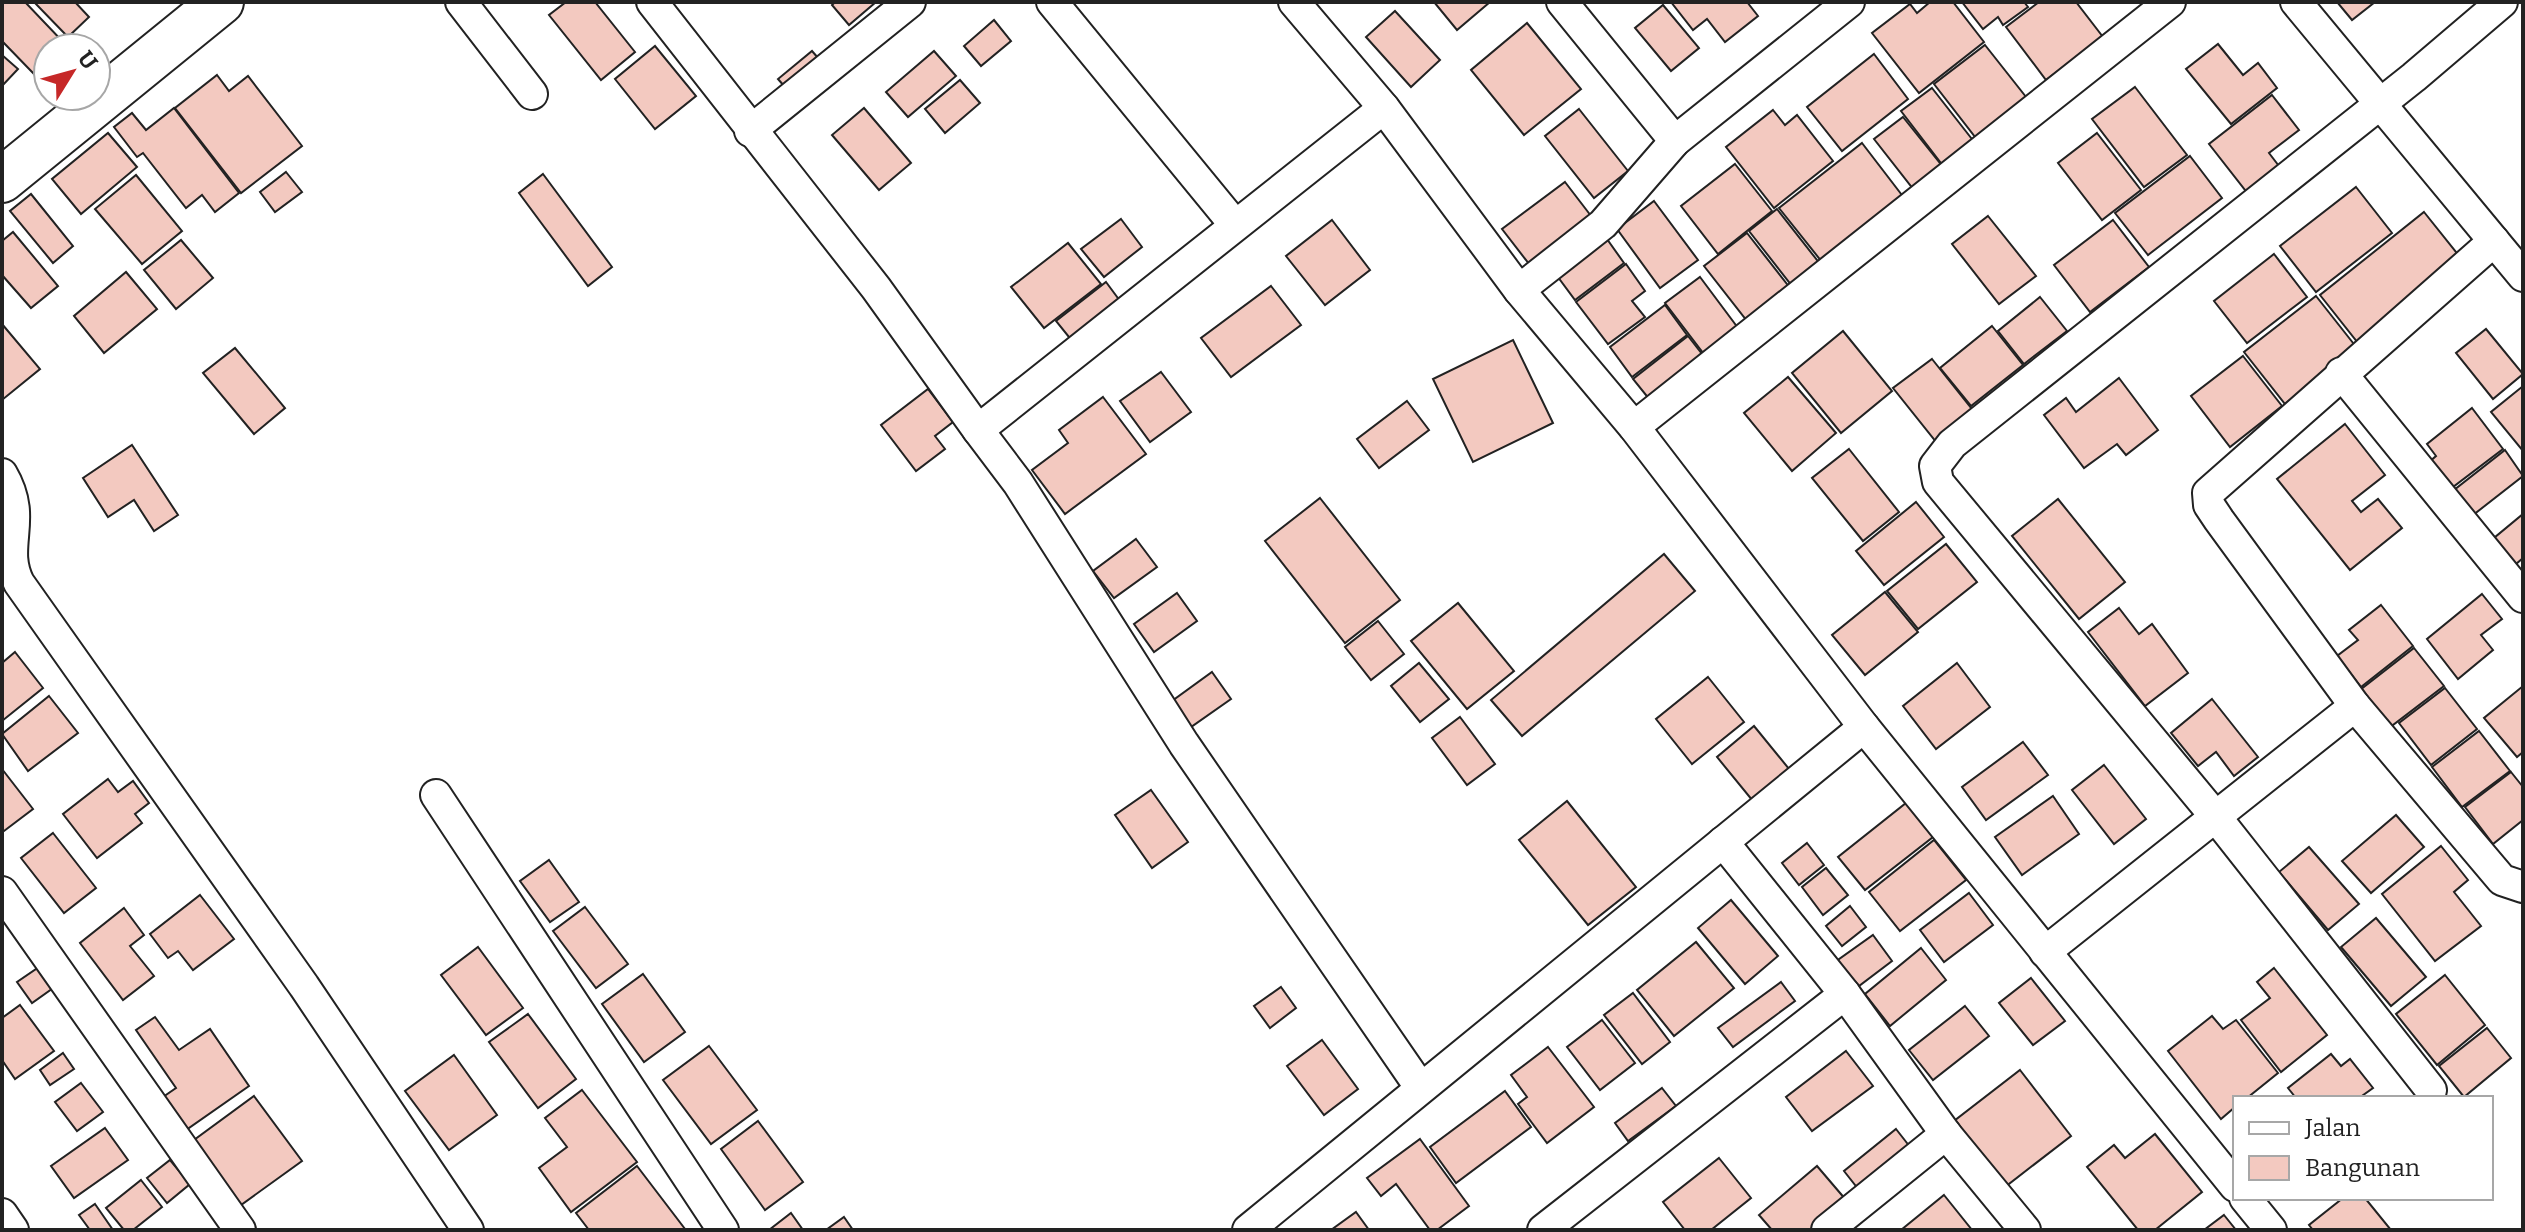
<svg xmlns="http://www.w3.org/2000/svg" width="2525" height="1232" font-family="Bitter,serif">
  <rect width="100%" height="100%" fill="#fff"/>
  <g fill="#f3c9c0" stroke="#222" stroke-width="2">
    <path d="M2,2H25L65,44L61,48H48V60L34,74L2,41Z"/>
    <path d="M34,2H75L89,17L68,37Z"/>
    <path d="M566,2H595L635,52L601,80L549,15Z"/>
    <path d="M835,2H876L849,25L832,5Z"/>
    <path d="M1434,2H1490L1457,30Z"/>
    <path d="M1671,2H1747L1758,16L1725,42L1707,19L1693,30Z"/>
    <path d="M1930,2H1953L1984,42L1919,93L1872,33L1910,4L1917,13Z"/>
    <path d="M1962,2H2024L2028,7L2003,25L1998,17L1983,29Z"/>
    <path d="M2039,2H2076L2103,37L2046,80L2006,27Z"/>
    <path d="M2337,2H2375L2352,20Z"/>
    <path d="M1663,5L1699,48L1671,71L1635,28Z"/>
    <path d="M1395,11L1440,60L1411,87L1366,37Z"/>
    <path d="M994,20L1011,41L981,66L964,46Z"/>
    <path d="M1527,23L1581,89L1524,135L1471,70Z"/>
    <path d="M2218,44L2243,75L2258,63L2277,88L2231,124L2186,69Z"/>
    <path d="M1985,45L2030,102L1979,142L1934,84Z"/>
    <path d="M655,46L696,96L655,129L615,79Z"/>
    <path d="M812,51L825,66L791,94L778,79Z"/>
    <path d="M934,51L956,76L908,117L886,92Z"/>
    <path d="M1874,54L1908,99L1842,151L1807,107Z"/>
    <path d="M2,55L18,69L2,86Z"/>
    <path d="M217,75L229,91L248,76L302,146L241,193L175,108Z"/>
    <path d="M960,80L980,103L945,133L925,109Z"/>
    <path d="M2135,87L2187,155L2144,187L2092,119Z"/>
    <path d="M1932,88L1975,143L1944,167L1901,111Z"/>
    <path d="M2272,95L2299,130L2269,153L2282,170L2249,195L2209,144Z"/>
    <path d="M174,108L239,193L215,212L202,195L186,208L143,153L137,157L114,127L132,113L146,130Z"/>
    <path d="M864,108L911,163L879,190L832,135Z"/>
    <path d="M1579,109L1628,171L1594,198L1545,136Z"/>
    <path d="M1773,110L1785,125L1797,115L1833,161L1774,208L1726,147Z"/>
    <path d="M1903,117L1943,167L1914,190L1874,139Z"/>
    <path d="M108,133L137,167L81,214L52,179Z"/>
    <path d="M2097,133L2141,190L2102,220L2058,163Z"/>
    <path d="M1862,143L1908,203L1826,267L1779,208Z"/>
    <path d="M2190,156L2222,198L2148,255L2115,213Z"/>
    <path d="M1735,164L1772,211L1718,254L1681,206Z"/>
    <path d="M286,172L302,192L275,212L260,192Z"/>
    <path d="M543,174L612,267L588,286L519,193Z"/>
    <path d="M136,175L182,231L142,264L95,209Z"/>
    <path d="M1565,182L1598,225L1536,273L1502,229Z"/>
    <path d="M2356,187L2392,233L2316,292L2280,246Z"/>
    <path d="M31,194L73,246L53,263L10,211Z"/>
    <path d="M1654,201L1698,260L1660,288L1617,229Z"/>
    <path d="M1777,209L1824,269L1796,291L1749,231Z"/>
    <path d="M2424,212L2460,257L2362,348L2320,295Z"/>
    <path d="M1988,216L2036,276L1999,304L1952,244Z"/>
    <path d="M1121,219L1142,247L1104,277L1081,249Z"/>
    <path d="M1332,220L1370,270L1325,305L1286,256Z"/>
    <path d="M2113,220L2149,267L2090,312L2054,265Z"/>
    <path d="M13,232L58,286L31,308L2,275V241Z"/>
    <path d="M1602,232L1624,263L1575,300L1552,269Z"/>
    <path d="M1747,233L1794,293L1751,326L1704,266Z"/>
    <path d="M181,240L213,278L176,309L144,270Z"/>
    <path d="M1068,243L1101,284L1044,328L1011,287Z"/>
    <path d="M2274,254L2307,297L2247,343L2214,301Z"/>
    <path d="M1626,264L1645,291L1632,301L1645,317L1608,344L1576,302Z"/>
    <path d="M126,272L157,309L104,353L74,316Z"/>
    <path d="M1700,277L1744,336L1710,362L1665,303Z"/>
    <path d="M1106,282L1126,309L1077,347L1056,321Z"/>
    <path d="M1271,286L1301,325L1231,377L1201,338Z"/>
    <path d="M2316,296L2357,348L2285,404L2244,352Z"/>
    <path d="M2040,297L2067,331L2024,364L1998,331Z"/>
    <path d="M1665,305L1687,335L1632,377L1610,347Z"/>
    <path d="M2,324L40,369L2,400Z"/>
    <path d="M1992,326L2023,365L1971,406L1940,368Z"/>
    <path d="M2486,329L2523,374L2493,399L2456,353Z"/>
    <path d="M1843,331L1892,391L1841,433L1792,373Z"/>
    <path d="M1688,336L1709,363L1654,405L1633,379Z"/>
    <path d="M1513,340L1553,423L1473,462L1433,379Z"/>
    <path d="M235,348L285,408L254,434L203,373Z"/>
    <path d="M2243,356L2282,406L2230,447L2191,396Z"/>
    <path d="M1932,359L1979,418L1941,448L1893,388Z"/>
    <path d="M1161,372L1191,412L1150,442L1120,401Z"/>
    <path d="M1788,377L1836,433L1792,471L1744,413Z"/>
    <path d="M2119,378L2158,430L2126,455L2117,444L2084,468L2044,415L2066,398L2076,412Z"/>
    <path d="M2523,386V451L2491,412Z"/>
    <path d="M928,389L953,422L935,436L945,449L916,471L881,425Z"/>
    <path d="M1103,397L1146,454L1065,514L1032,470L1068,443L1059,430Z"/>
    <path d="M1407,401L1429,430L1379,468L1357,439Z"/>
    <path d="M2472,408L2503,449L2449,490L2428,463L2436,456L2427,444Z"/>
    <path d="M2345,424L2385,475L2352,501L2361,512L2378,499L2402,528L2350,570L2277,479Z"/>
    <path d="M132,445L178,515L154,531L134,500L108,517L83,478Z"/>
    <path d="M1849,449L1899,512L1863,541L1812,478Z"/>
    <path d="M2505,450L2523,476L2468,519L2449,494Z"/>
    <path d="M1320,498L1400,600L1345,643L1265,541Z"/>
    <path d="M2058,499L2125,582L2079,619L2012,536Z"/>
    <path d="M1916,502L1944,537L1884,585L1856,551Z"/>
    <path d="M2523,514V558L2516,564L2494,538Z"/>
    <path d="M1136,539L1157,567L1114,598L1093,571Z"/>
    <path d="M1946,544L1977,582L1918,629L1887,591Z"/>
    <path d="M1664,554L1695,591L1522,736L1491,700Z"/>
    <path d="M1885,592L1918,632L1865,675L1832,635Z"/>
    <path d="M1177,593L1197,621L1154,652L1134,624Z"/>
    <path d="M2482,594L2502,619L2481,635L2493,650L2458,679L2427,639Z"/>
    <path d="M1458,603L1514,671L1467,709L1411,641Z"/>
    <path d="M2381,605L2413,646L2361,687L2337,656L2358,640L2349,630Z"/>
    <path d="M2119,608L2139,634L2152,624L2188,673L2145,706L2088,632Z"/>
    <path d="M1378,621L1404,654L1371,680L1345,647Z"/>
    <path d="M2414,648L2444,686L2389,728L2360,690Z"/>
    <path d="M15,652L43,688L2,721V663Z"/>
    <path d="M1419,663L1449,699L1420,722L1391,686Z"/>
    <path d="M1957,663L1990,707L1936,749L1903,706Z"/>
    <path d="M1212,672L1231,699L1191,727L1172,701Z"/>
    <path d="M1708,677L1744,722L1692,764L1656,719Z"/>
    <path d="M2523,686V752L2517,757L2484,718Z"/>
    <path d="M2445,688L2477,729L2431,765L2399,723Z"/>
    <path d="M49,696L78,733L28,771L2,734Z"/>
    <path d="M2212,699L2258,757L2234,776L2216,752L2198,766L2171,733Z"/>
    <path d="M1460,717L1495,764L1467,785L1432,738Z"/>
    <path d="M1754,726L1794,775L1757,806L1717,757Z"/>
    <path d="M2479,731L2510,771L2462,807L2432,767Z"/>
    <path d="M2023,742L2048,775L1986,820L1962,787Z"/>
    <path d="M2104,765L2146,819L2114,844L2072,790Z"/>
    <path d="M2,769L33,809L4,831L2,829Z"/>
    <path d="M2511,772L2523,787V820L2493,844L2465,807Z"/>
    <path d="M108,779L118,792L133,781L149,803L135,814L142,823L97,858L63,814Z"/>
    <path d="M1151,790L1188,842L1152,868L1115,815Z"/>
    <path d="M2053,796L2079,834L2022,875L1995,837Z"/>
    <path d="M1567,801L1636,887L1588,925L1519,840Z"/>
    <path d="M1906,803L1933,837L1865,890L1838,857Z"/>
    <path d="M2396,815L2424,847L2371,893L2342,861Z"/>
    <path d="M53,833L96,888L64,913L21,858Z"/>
    <path d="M1934,840L1966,880L1900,931L1869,892Z"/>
    <path d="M1807,843L1824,865L1799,885L1782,863Z"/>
    <path d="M2441,846L2468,880L2454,892L2481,926L2435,961L2382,894Z"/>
    <path d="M2309,847L2359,904L2328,930L2279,872Z"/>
    <path d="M549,860L579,902L550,922L520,881Z"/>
    <path d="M1826,868L1848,895L1823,915L1802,887Z"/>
    <path d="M1969,893L1993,925L1944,962L1920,930Z"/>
    <path d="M200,895L234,939L193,970L178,951L168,958L150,934Z"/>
    <path d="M1731,900L1778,956L1745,984L1698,928Z"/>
    <path d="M1850,906L1866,927L1842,946L1826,926Z"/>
    <path d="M585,907L628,964L596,988L553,931Z"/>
    <path d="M124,908L144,935L130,946L154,976L123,1000L80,943Z"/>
    <path d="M2376,918L2426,977L2391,1006L2341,947Z"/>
    <path d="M1873,935L1892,961L1855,989L1835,962Z"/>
    <path d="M1696,942L1734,988L1674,1036L1637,990Z"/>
    <path d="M478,947L523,1008L486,1035L441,975Z"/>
    <path d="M1921,948L1946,980L1890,1026L1865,994Z"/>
    <path d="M42,965L56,986L32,1003L17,982Z"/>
    <path d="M2274,968L2327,1035L2281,1072L2241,1020L2270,998L2257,982Z"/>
    <path d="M643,974L685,1032L644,1062L602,1004Z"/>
    <path d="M2445,975L2485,1025L2437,1065L2396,1014Z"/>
    <path d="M2031,978L2065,1021L2033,1045L1999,1003Z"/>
    <path d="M1781,982L1795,1001L1733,1047L1718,1028Z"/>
    <path d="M1281,987L1296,1008L1270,1028L1254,1006Z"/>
    <path d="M1633,993L1670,1042L1642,1064L1604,1015Z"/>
    <path d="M20,1005L54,1051L15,1079L2,1060V1018Z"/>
    <path d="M1965,1006L1989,1036L1933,1080L1909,1050Z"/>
    <path d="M528,1014L576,1079L538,1108L489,1042Z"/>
    <path d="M2212,1016L2223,1029L2236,1020L2278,1073L2247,1098H2235V1107L2221,1119L2168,1051Z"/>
    <path d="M155,1017L179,1050L210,1029L249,1086L186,1130L163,1097L176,1088L136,1030Z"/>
    <path d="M1602,1020L1635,1063L1600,1090L1567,1047Z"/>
    <path d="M2487,1028L2511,1058L2464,1097L2439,1066Z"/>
    <path d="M1322,1040L1358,1089L1324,1115L1287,1066Z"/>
    <path d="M709,1046L757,1110L711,1144L663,1080Z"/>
    <path d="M1548,1047L1594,1107L1547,1143L1518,1104L1527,1097L1511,1075Z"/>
    <path d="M1846,1051L1873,1086L1812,1131L1786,1097Z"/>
    <path d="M63,1053L74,1069L50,1085L40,1070Z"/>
    <path d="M2331,1054L2341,1066L2350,1059L2373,1088L2359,1098H2296L2288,1088Z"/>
    <path d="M454,1055L497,1115L449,1150L405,1091Z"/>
    <path d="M2020,1070L2071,1136L2005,1187L1954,1121Z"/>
    <path d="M81,1083L103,1112L77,1131L55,1102Z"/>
    <path d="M1662,1088L1676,1106L1628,1141L1615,1123Z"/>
    <path d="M582,1090L637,1162L571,1212L539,1168L567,1147L545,1118Z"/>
    <path d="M1505,1091L1531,1127L1456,1183L1430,1147Z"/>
    <path d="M254,1096L302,1161L241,1205L194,1140Z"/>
    <path d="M758,1121L803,1182L765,1210L721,1149Z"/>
    <path d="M105,1128L128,1160L74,1198L51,1166Z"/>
    <path d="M1896,1129L1914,1152L1863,1195L1844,1171Z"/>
    <path d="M2155,1134L2202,1192L2155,1230H2138L2087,1167L2114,1145L2125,1158Z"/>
    <path d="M1420,1139L1469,1206L1437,1230H1430L1396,1184L1381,1196L1367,1178Z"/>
    <path d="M1719,1158L1751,1198L1711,1230H1685L1663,1202Z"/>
    <path d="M170,1160L190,1184L167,1203L147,1178Z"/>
    <path d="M637,1166L685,1229L589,1230L576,1213Z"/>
    <path d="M1817,1166L1846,1200L1810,1230H1772L1759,1215Z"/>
    <path d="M141,1180L162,1207L133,1230H124L106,1208Z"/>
    <path d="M1944,1195L1972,1230H1901Z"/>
    <path d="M2343,1198H2365L2391,1230H2313L2309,1225Z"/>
    <path d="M95,1204L113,1230H90L79,1215Z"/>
    <path d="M1356,1212L1369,1230H1331Z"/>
    <path d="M791,1213L803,1230H769Z"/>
    <path d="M2224,1215L2236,1230H2204Z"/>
    <path d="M844,1217L853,1230H826Z"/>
  </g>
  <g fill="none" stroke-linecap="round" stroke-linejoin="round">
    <defs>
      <g id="minor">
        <path d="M461,2L532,94"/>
        <path d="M652,2L876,288L978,430"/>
        <path d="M1052,2L1235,225"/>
        <path d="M1294,2L1384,108L1519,290L1634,427L1864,727L2235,1186"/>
        <path d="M1562,2L1675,141"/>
        <path d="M2296,2L2523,276"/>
        <path d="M1384,108L978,430L1018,483L1184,744L1420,1087"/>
        <path d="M750,131L910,2"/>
        <path d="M2494,241L2208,493L2209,505L2219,520L2355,706L2502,880L2523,887"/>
        <path d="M1519,290L1603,224L1675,141L1849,2"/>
        <path d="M2341,373L2523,597"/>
        <path d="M1634,427L2170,2"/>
        <path d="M2,474C29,520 0,545 19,583L304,986L468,1230"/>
        <path d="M436,795L723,1230"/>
        <path d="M1723,842L1845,994L1946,1134L2025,1230"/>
        <path d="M2,892L240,1230"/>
        <path d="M2045,952L2355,706"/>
        <path d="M2431,1090L2215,816L1938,482L1935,466L1952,444L2414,77L2502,2"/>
        <path d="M2245,1198L2271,1230"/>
        <path d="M2,1214L13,1230"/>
        <path d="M1248,1230L1864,727"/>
        <path d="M1543,1230L1845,994"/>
        <path d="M1827,1230L1946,1134"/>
      </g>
      <path id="secondary" d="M2,180L221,2"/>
    </defs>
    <use href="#minor" stroke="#222" stroke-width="34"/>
    <use href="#secondary" stroke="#222" stroke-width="48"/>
    <use href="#minor" stroke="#fff" stroke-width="30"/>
    <use href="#secondary" stroke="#fff" stroke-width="44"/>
  </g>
  <rect width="2525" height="1232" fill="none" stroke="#222222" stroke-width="8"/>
  <rect x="2233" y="1096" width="260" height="104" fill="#ffffff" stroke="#a7a7a7" stroke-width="2"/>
  <rect x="2249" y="1122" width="40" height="12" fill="#ffffff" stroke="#a7a7a7" stroke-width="2"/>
  <text x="2305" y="1136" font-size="24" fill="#222222">Jalan</text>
  <rect x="2249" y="1156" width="40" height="24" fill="#f3c9c0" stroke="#a7a7a7" stroke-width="2"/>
  <text x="2305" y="1176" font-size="24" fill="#222222">Bangunan</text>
  <g transform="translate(72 72) rotate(53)"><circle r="38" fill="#ffffff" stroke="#a7a7a7" stroke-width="2"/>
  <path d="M0-6L14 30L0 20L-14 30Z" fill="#c62828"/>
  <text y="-12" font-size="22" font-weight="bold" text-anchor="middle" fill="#222222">U</text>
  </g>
</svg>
